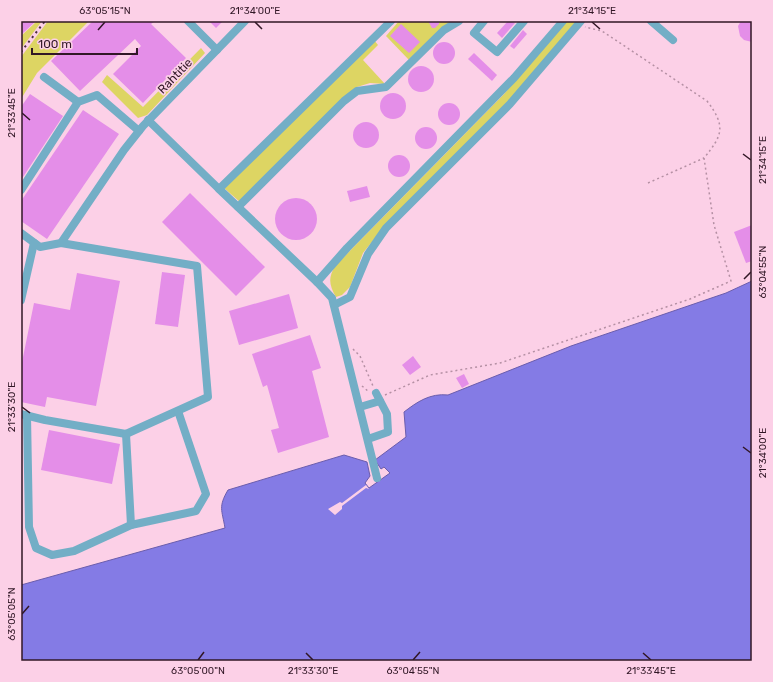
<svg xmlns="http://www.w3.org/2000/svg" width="773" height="682" font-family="Rubik,sans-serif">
  <rect width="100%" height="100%" fill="#fcd0e7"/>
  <g fill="#ddd563">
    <path d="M37,21H42L21,49V36Z"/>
    <path d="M48,21H89L37,73L21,99V57Z"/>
    <path d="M399,21H451L409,60L386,36Z"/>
    <path d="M567,21H578L509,102L383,228L363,253L350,287L342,295L336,297C329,285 328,278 335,266L504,94Z"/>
    <path d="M374,40L378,45L363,60L385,84L370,83L357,87L240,202L224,188Z"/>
    <path d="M201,48L205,53L147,115L138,118L102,82L107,75L143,107Z"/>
  </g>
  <path fill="#847be5" stroke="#6b5dac" d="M752,281V661H21V585L225,528C222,510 218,507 228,490L344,455L367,462L370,476L365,483L369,488L390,473L384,467L381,469L375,460L406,437L404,412C417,402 430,393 448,395L571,346L726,293Z"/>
  <path fill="#fcd0e7" d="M366,485L369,489L366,488L342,506V509L335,515L328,509L340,502L342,503Z"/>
  <g fill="#e48ee8">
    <path d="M21,21H36L21,35Z"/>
    <path d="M93,21H155L151,24L186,58L143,103L113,74L141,46L135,39L80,91L51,61Z"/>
    <path d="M209,21H223L216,28Z"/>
    <path d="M428,21H439V24L435,28H432Z"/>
    <path d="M508,21L515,23L502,38L497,33Z"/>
    <path d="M741,21H752V42L744,40L740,36L738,26Z"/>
    <path d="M401,24L420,42L409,53L390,36Z"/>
    <path d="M523,30L527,34L514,49L510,46Z"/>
    <circle cx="444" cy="53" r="11"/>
    <path d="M474,53L497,75L492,81L468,59Z"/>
    <circle cx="421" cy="79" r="13"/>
    <circle cx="393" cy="106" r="13"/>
    <path d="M30,94L63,116L21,180V107Z"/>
    <circle cx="449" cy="114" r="11"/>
    <path d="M83,110L119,134L47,239L21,221V201Z"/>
    <circle cx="366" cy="135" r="13"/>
    <circle cx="426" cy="138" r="11"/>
    <circle cx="399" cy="166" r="11"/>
    <path d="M367,186L370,197L350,202L347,191Z"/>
    <path d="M190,193L265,267L236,296L162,222Z"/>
    <circle cx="296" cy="219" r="21"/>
    <path d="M752,225V261L746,263L734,232Z"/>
    <path d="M162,272L185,275L178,327L155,324Z"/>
    <path d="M77,273L120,281L96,406L47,397L45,407L21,402V367L34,303L70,310Z"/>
    <path d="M289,294L298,328L239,345L229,311Z"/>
    <path d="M310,335L321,368L312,371L329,437L278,453L271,430L279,428L267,385L263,387L252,354Z"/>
    <path d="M413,356L421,367L410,375L402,365Z"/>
    <path d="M464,374L469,384L462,388L456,378Z"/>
    <path d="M49,430L120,444L112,484L41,470Z"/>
  </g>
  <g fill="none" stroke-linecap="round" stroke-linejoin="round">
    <g stroke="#b590a4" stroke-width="1.5" stroke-dasharray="2 3" stroke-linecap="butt">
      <path d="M648,183L704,158"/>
      <path d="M353,349L360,356L373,386"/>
      <path d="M362,386L369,392"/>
      <path d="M385,395L430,375L500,363L690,299L731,281L714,225L704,158C723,135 726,126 707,101L602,31L585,27"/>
    </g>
    <g stroke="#73aec6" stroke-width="8">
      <path d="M188,21L217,50"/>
      <path d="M484,21L474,33L497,52L524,21"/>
      <path d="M651,21L673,40"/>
      <path d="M44,77L78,102"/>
      <path d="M148,120L219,189"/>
      <path d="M21,190L78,102L97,95L139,131"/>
      <path d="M238,207L344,101L357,91L386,87L444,30L459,21"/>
      <path d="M21,233L40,247L61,243L124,150L143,126L245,21"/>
      <path d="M317,282L219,189L391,21"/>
      <path d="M21,300L34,243"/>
      <path d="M334,305L350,297L368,254L386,228L510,104L581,21"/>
      <path d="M360,407L380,401"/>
      <path d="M21,414L45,420L126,434L208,397L197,266L61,243"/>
      <path d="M27,415L29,527L36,548L52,555L74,551L131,525L196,511L206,494L178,411"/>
      <path d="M126,434L131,525"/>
      <path d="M368,439L388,432L387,414L376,393"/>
      <path d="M377,478L332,298L317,282L347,248L514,78L563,21"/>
    </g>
    <path stroke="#4a2e3e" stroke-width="2" stroke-dasharray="2 4" stroke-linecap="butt" d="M21,52L45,21"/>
  </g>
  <path fill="none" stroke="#311726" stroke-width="1.5" d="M255,22L262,29M592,22L600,29M98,30L105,22M22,113L30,120M743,154L751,160M744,279L751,272M22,407L30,413M743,447L751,453M22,614L29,606M306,653L313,660M643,653L651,660M198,660L204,652M413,660L420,652"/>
  <g text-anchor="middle" stroke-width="3.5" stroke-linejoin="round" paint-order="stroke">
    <g font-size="12" fill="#311726" stroke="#fcd0e7">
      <text transform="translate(175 76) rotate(-46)" y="4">Rahtitie</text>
    </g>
  </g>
  <rect width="773" height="682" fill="none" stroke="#fcd0e7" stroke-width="44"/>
  <path d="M32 48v6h105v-6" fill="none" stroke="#311726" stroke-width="2"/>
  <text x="38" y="48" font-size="12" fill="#311726" stroke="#fcd0e7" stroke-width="3" paint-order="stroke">100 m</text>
  <rect x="22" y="22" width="729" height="638" fill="none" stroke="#311726" stroke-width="1.5"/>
  <g font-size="10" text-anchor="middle" fill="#311726">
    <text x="105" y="14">63°05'15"N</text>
    <text x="255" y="14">21°34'00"E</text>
    <text x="592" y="14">21°34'15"E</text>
    <text transform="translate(11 113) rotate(-90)" y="4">21°33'45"E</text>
    <text transform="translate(762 160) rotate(-90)" y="4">21°34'15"E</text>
    <text transform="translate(762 272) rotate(-90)" y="4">63°04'55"N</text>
    <text transform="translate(11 407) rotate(-90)" y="4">21°33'30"E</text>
    <text transform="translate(762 453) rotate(-90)" y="4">21°34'00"E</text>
    <text transform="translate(11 614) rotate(-90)" y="4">63°05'05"N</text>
    <text x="198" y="674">63°05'00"N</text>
    <text x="313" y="674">21°33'30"E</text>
    <text x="413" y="674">63°04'55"N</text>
    <text x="651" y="674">21°33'45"E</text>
  </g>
</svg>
